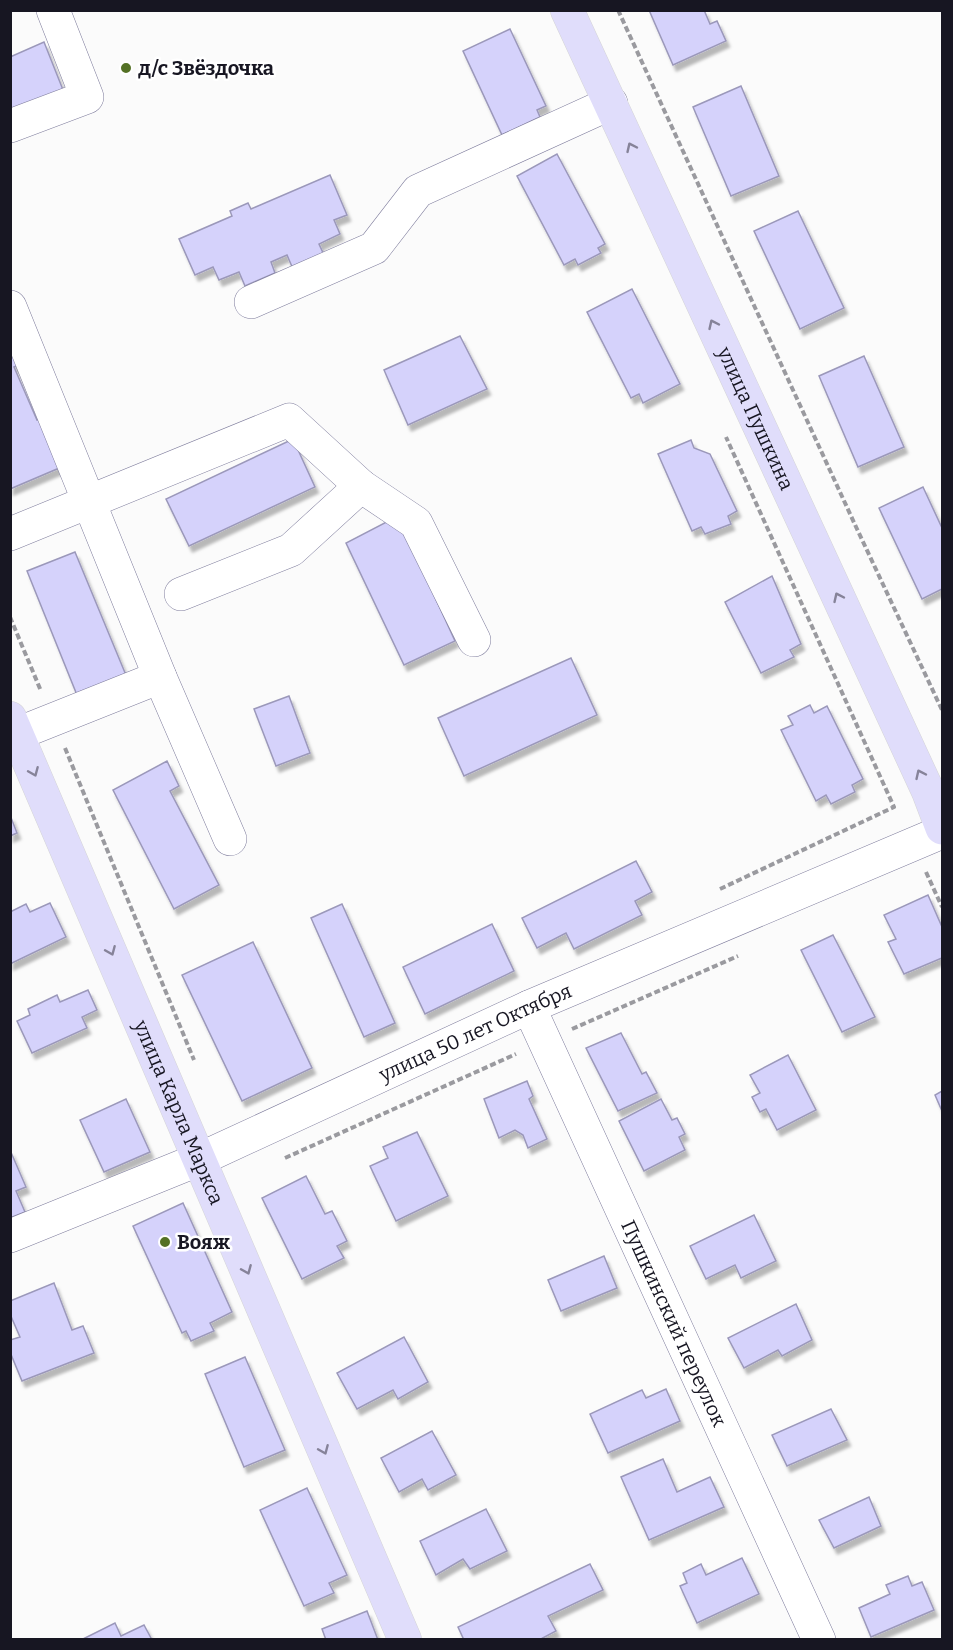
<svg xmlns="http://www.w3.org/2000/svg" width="953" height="1650" font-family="Bitter,serif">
  <defs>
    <filter id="shadow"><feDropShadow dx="3.5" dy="6" stdDeviation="1.5" flood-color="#0004"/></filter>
  </defs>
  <rect width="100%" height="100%" fill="#fbfbfb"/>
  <g fill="#d5d2fb" stroke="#9b98ba" stroke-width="1.5" filter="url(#shadow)">
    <path d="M649,10H704L710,24L717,21L726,41L673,65Z"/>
    <path d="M510,29L546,106L537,110L540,117L502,135L463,51Z"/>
    <path d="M44,42L69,105L10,128V57Z"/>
    <path d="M741,86L779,176L731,196L693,107Z"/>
    <path d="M557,154L605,244L598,248L601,253L578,265L575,259L564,265L517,176Z"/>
    <path d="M330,175L347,215L334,220L340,234L319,244L324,255L293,269L287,255L271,262L275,273L245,286L239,272L219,280L213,267L195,275L179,239L232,216L230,211L248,203L251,209Z"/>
    <path d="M798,211L844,308L800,329L754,231Z"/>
    <path d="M632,289L680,384L643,403L639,394L631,398L587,312Z"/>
    <path d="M10,332L24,363L14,367L37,420L43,418L64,466L10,489Z"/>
    <path d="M460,336L487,389L408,425L384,370Z"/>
    <path d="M864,356L904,447L858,467L819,376Z"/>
    <path d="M293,439L315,487L189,546L166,499Z"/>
    <path d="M691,440L694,448L710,454L737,511L728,516L731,524L705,534L701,527L692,531L658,454Z"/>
    <path d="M923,487L942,528V589L922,599L879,508Z"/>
    <path d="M398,516L455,641L404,665L346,543Z"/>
    <path d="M75,552L128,680L79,700L27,571Z"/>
    <path d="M772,576L801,644L790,650L794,657L761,673L725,602Z"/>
    <path d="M571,658L597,715L464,776L438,718Z"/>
    <path d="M289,696L310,753L276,766L254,709Z"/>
    <path d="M810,705L814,713L827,706L863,779L852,785L855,792L831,804L826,795L816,801L781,730L793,725L788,716Z"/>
    <path d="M167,761L179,786L170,791L219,885L174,909L113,790Z"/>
    <path d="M10,815L17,833L10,836Z"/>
    <path d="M636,861L652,892L635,901L642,915L574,949L566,933L537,948L522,918Z"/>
    <path d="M928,895L942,927V958L904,974L888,942L896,939L884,915Z"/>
    <path d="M50,903L66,937L10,964V912L26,904L30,912Z"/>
    <path d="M342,904L395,1023L364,1037L311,918Z"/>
    <path d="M492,924L514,971L425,1014L403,967Z"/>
    <path d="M833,935L875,1017L842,1032L801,950Z"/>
    <path d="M253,942L312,1068L242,1101L182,975Z"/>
    <path d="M88,990L97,1010L82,1017L87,1028L32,1053L17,1021L30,1015L28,1009L57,995L60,1002Z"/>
    <path d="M621,1033L642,1074L646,1072L657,1093L618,1111L586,1048Z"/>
    <path d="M788,1055L816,1110L777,1130L766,1109L760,1112L752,1097L760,1093L750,1075Z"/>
    <path d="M527,1081L533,1096L529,1099L547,1139L528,1148L523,1135L515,1130L499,1138L484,1099Z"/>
    <path d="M942,1091V1111L935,1095Z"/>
    <path d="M126,1099L150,1152L104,1172L80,1120Z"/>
    <path d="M661,1099L672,1120L677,1118L685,1134L679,1137L685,1150L644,1171L619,1121Z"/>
    <path d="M417,1132L448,1196L396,1221L370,1166L388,1158L383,1147Z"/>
    <path d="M10,1150L26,1187L16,1191L25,1212L10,1218Z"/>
    <path d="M306,1176L325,1214L332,1211L347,1241L337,1246L344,1258L302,1279L262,1198Z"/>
    <path d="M183,1203L232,1312L210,1323L214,1331L191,1341L186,1331L182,1333L133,1226Z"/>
    <path d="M754,1215L776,1261L741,1278L735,1265L706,1279L690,1246Z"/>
    <path d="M604,1256L617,1288L561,1311L548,1280Z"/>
    <path d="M54,1283L72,1330L83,1326L94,1353L22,1381L10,1352V1340L20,1337L10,1314V1301Z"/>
    <path d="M796,1304L812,1340L782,1356L778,1350L744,1368L728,1338Z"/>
    <path d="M404,1337L428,1382L398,1399L393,1390L357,1409L337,1373Z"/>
    <path d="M245,1357L285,1450L244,1467L205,1374Z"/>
    <path d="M666,1389L680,1421L608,1453L590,1414L642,1390L646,1398Z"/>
    <path d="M831,1409L847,1440L787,1466L772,1435Z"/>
    <path d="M432,1431L456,1475L428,1490L422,1479L399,1492L381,1458Z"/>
    <path d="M663,1459L677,1492L710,1477L724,1507L649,1540L621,1477Z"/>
    <path d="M307,1488L347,1575L329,1583L334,1593L304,1606L260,1510Z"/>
    <path d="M869,1497L881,1526L834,1548L819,1520Z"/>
    <path d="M486,1509L507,1551L470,1569L463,1559L436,1575L420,1541Z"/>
    <path d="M742,1558L759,1594L697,1623L680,1586L687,1583L683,1573L701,1564L706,1575Z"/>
    <path d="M590,1564L603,1590L548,1616L556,1631L539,1640H464L458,1627Z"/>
    <path d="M908,1576L912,1586L922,1582L934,1610L871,1637L859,1608L890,1594L886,1585Z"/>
    <path d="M367,1611L378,1640H326L322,1629Z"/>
    <path d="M115,1623L121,1636L144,1625L152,1640H81Z"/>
  </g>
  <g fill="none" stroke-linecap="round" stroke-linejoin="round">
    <defs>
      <g id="minor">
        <path d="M10,126L87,97L53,10"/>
        <path d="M251,302L374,248L418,191L611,103"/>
        <path d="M10,307L160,677L230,839"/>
        <path d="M10,534L289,420L361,486L416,523L474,640"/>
        <path d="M181,594L291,550L361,486"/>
        <path d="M17,734L160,677"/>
        <path id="s1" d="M529,1007L819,1640"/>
        <path id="s2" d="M10,1236L200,1159L529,1007L942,832"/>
      </g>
      <g id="major">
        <path id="s3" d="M567,10L928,791L942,828"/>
        <path id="s4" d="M10,718L405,1640"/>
      </g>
    </defs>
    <use href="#minor" stroke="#7f7d9d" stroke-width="34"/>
    <use href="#major" stroke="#d5d5d7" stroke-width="34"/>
    <g stroke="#9a9a9f" stroke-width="4" stroke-dasharray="6 3" stroke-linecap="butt">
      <path d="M618,10L857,529L942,710"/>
      <path d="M10,617L41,691"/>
      <path d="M65,748L194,1060"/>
      <path d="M926,872L942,907"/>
      <path d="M720,889L894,807L726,437"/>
      <path d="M572,1029L738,956"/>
      <path d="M285,1158L516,1054"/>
    </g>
    <use href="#minor" stroke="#fff" stroke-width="33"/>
    <use href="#major" stroke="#e0ddfb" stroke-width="33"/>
  </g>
  <defs><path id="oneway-chevron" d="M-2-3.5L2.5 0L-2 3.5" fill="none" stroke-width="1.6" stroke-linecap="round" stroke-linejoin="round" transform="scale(1.5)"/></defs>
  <g stroke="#868399">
    <use href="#oneway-chevron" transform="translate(631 147) rotate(-115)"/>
    <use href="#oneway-chevron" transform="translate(713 324) rotate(-115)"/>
    <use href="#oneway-chevron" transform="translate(838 597) rotate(-115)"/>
    <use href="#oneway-chevron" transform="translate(34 772) rotate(67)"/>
    <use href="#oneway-chevron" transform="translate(920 774) rotate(-115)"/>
    <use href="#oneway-chevron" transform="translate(111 951) rotate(67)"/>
    <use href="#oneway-chevron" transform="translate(247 1270) rotate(67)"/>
    <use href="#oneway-chevron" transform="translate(324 1450) rotate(67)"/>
  </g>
  <g fill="#547125" stroke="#fff" stroke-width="2">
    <circle cx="126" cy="68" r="6"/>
    <circle cx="165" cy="1242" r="6"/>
  </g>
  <g text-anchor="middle" stroke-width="5" stroke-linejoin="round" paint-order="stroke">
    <g font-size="20" font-weight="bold" fill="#171622" stroke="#fff" text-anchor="start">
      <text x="138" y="75">д/с Звёздочка</text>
      <text x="177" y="1249">Вояж</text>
    </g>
    <g font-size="20" fill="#171622" stroke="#fff">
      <text dy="7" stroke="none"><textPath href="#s3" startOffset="450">улица Пушкина</textPath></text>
      <text dy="7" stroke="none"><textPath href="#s2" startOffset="508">улица 50 лет Октября</textPath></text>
      <text dy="7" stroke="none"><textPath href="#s4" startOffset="429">улица Карла Маркса</textPath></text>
      <text dy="7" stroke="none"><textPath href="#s1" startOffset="348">Пушкинский переулок</textPath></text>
    </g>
  </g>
  <rect width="953" height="1650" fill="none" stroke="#171622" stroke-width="24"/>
</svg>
